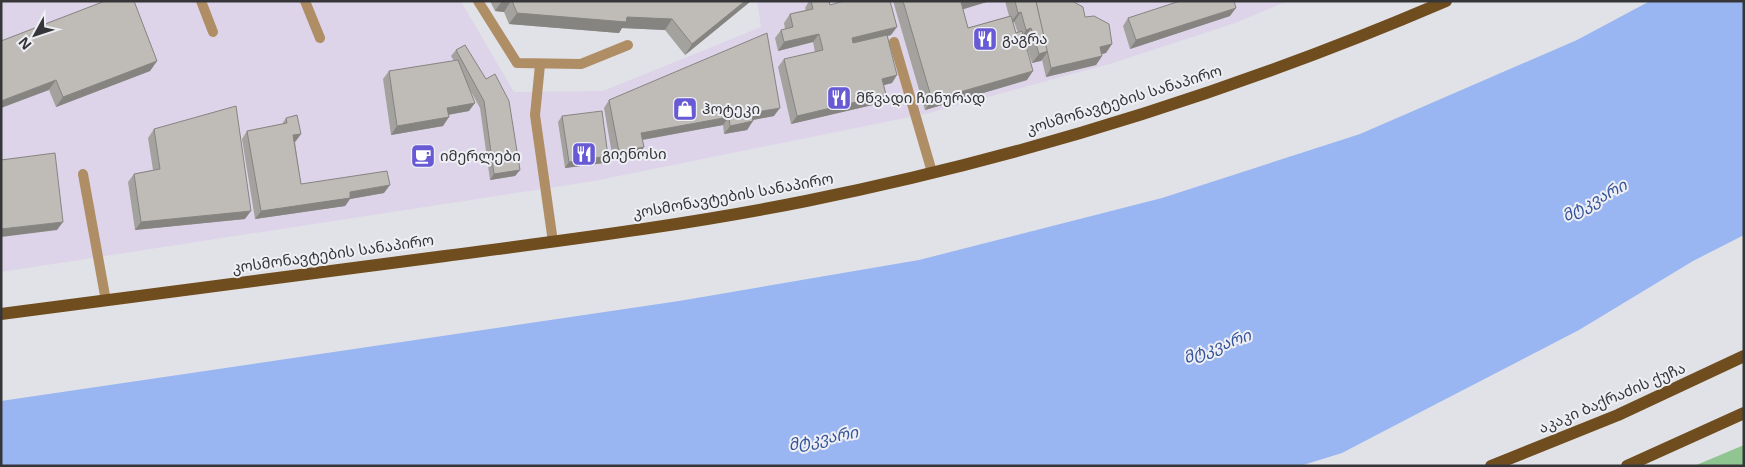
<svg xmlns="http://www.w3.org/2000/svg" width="1745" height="467" font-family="'Noto Sans','Noto Sans Georgian',sans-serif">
  <rect width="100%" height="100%" fill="#e1e2e7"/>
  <path fill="#ddd4e9" d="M1,1H461L514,92L603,91L761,27L757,1H1288L1235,23L1113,63L925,114L594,181L1,272Z"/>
  <path fill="#90c491" d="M1744,445V466H1694Z"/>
  <path fill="#99b6f2" d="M1650,1H1744V235L1693,261L1579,330L1411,417L1342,453L1300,466H1V401L679,301L919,260L1162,198L1360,134L1577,40Z"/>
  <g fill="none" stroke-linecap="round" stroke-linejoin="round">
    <g stroke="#af8e66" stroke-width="10">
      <path d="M201,1L213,32"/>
      <path d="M305,1L320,38"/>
      <path d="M478,1L517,63L581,64L628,45"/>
      <path d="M894,42L932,172"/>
      <path d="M540,65L535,115L553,242"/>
      <path d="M83,174L106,301"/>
    </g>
    <g stroke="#6f4d1e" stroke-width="12">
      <path d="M1,314C149,295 297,276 445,256C566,240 687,225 806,201C1025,157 1241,89 1446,1"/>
      <path d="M1491,466L1618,415L1744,356"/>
      <path d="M1627,466L1744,413"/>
    </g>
  </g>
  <g fill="#a4a29e" fill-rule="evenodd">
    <path d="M105,1L157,61L150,71L56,107L49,90Z"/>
    <path d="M490,1H751L685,55L665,30L622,28L619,33L509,24L504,12L495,11Z"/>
    <path d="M809,1H829L830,5L891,35L888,36L892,83L884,85L886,95L881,103L791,124L778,67L784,59L815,52L813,42L778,51L775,38L781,30L785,29L784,23L790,14L806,10L805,8Z"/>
    <path d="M893,1H990L963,9L968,28L1009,16L1005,1H1074V2L1085,17L1106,53L1101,54L1102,56L1096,65L1046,77L1042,60L1032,63L1024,38L1027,80L925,110ZM1013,22H1014L1018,33H1016Z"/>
    <path d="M1230,16L1130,49L1123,26L1128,18Z"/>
    <path d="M465,45L520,170L515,176L490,180L480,108L469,88V111L448,115L443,126L391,135L383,79L389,71L454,61L451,56L456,50Z"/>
    <path d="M609,100L774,116L753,120L747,130L724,134L723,125L643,140L638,156L613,160L604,108Z"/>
    <path d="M562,116L608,156L604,163L565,168L558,122Z"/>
    <path d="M286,118L301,134L295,142L301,184L384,193L350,199L345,206L255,219L242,139L247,131L282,124Z"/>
    <path d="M154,129L245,219L135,230L128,182L134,174L153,170L148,138Z"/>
  </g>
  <g fill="#868481">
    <path d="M502,1H511L504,12L495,11Z"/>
    <path d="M745,1H751L685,55L692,44Z"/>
    <path d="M964,1H990L954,12L961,2Z"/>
    <path d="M1236,8L1230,16L1130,49L1136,40Z"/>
    <path d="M1021,12L1014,22H1011L1018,13Z"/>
    <path d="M517,13L627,17L672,19L665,30L622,28L619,33L509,24Z"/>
    <path d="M897,27L891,35L846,46L852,38Z"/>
    <path d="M1031,28L1025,38L1020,40L1026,30Z"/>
    <path d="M819,34L813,42L778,51L784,42Z"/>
    <path d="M1112,44L1106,53L1094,56L1100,47Z"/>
    <path d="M1048,51L1041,61L1032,63L1039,54Z"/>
    <path d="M1102,56L1096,65L1046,77L1051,68Z"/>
    <path d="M157,61L150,71L56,107L63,97Z"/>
    <path d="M1033,71L1027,80L925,110L932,100Z"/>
    <path d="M897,75L892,83L877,87L882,79Z"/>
    <path d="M56,80L49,90L1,108V101Z"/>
    <path d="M886,95L881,103L791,124L797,116Z"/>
    <path d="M475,103L469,111L441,116L447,108Z"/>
    <path d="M780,108L774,116L746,121L751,113Z"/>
    <path d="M449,117L443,126L391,135L397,126Z"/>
    <path d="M729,117L723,125L635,141L641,133Z"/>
    <path d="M753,121L747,130L724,134L730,126Z"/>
    <path d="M301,134L295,142L288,144L293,135Z"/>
    <path d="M644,147L638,156L613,160L619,152Z"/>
    <path d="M608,156L604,163L565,168L569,162Z"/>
    <path d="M520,170L515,176L490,180L494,174Z"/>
    <path d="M390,185L384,193L350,199L345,206L255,219L261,211L350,192Z"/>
    <path d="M251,211L245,219L135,230L141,222Z"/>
    <path d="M63,222L57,230L1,237V229Z"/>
  </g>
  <g fill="#bfbcb8" stroke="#868481">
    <path d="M105,1H134L157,61L63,97L56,80L1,101V41Z"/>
    <path d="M512,1H745L692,44L672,19L627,17L626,22L517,13Z"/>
    <path d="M811,1H829L830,5L844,1H890L897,27L852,38L853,43L887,35L897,75L882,79L886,95L797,116L784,59L823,50L819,34L784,42L781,30L793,27L790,14L813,9Z"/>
    <path d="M903,1H964L961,2L968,28L1011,16L1016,33L1022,31L1033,71L932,100Z"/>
    <path d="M1015,1H1036L1048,51L1039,54L1031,28L1026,30L1021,12L1018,13Z"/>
    <path d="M1036,1H1074V2L1083,7L1085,17L1094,16L1109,24L1112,44L1100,47L1102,56L1051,68Z"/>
    <path d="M1180,1H1234L1236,8L1136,40L1128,18Z"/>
    <path d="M767,33L780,108L751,113L753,121L730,126L729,117L641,133L644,147L619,152L609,100Z"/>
    <path d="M465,45L486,79L495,74L509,101L520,170L494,174L484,101L456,50Z"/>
    <path d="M458,60L475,103L447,108L449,117L397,126L389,71Z"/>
    <path d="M236,106L251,211L141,222L134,174L160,169L154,129Z"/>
    <path d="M602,111L608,156L569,162L562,116Z"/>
    <path d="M297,115L301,134L293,135L301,184L387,171L390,185L350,192V198L261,211L247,131L287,123L286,118Z"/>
    <path d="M55,153L63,222L1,229V160Z"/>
  </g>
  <defs>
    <symbol id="restaurant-square" viewBox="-11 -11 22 22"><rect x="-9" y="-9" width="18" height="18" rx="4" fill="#675ad4" stroke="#eeeff4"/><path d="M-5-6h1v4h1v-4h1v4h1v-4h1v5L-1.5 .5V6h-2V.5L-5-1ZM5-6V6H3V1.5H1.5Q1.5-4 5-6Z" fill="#fff"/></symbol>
    <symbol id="shop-square" viewBox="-11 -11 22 22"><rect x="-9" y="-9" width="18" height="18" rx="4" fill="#675ad4" stroke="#eeeff4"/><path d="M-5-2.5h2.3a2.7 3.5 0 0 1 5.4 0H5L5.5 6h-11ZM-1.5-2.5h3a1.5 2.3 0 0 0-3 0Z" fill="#fff"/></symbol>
    <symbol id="cafe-square" viewBox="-11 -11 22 22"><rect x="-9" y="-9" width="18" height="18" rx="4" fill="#675ad4" stroke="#eeeff4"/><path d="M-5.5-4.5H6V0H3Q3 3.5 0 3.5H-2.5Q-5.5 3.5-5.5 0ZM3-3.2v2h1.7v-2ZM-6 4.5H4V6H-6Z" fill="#fff"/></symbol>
  </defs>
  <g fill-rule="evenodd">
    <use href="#restaurant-square" x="971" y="25" width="28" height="28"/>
    <use href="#restaurant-square" x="825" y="84" width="28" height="28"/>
    <use href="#shop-square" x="671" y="95" width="28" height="28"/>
    <use href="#restaurant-square" x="570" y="140" width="28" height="28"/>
    <use href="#cafe-square" x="409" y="142" width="28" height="28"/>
  </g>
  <g text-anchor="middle" stroke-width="4" stroke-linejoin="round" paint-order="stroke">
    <g font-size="15" fill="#363638" stroke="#eeeff4" text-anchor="start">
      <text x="1002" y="44">გაგრა</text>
      <text x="856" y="103">მწვადი ჩინურად</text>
      <text x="702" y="114">ჰოტეკი</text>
      <text x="602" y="159">გიენოსი</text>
      <text x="440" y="161">იმერლები</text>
    </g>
    <g font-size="15" fill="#363638" stroke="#eeeff4">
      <text transform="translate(1124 100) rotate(-17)" y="5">კოსმონავტების სანაპირო</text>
      <text transform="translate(733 196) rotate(-10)" y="5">კოსმონავტების სანაპირო</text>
      <text transform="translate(333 254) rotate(-8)" y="5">კოსმონავტების სანაპირო</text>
      <text transform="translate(1612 398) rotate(-23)" y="5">აკაკი ბაქრაძის ქუჩა</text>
    </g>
    <g font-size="16" font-style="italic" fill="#34539a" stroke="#eeeff4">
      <text transform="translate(1594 200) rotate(-28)" y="6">მტკვარი</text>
      <text transform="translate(1217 346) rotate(-20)" y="6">მტკვარი</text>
      <text transform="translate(823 438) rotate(-11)" y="6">მტკვარი</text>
    </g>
  </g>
  <rect width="1745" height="467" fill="none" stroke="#363638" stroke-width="5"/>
  <g transform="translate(35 35) rotate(230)" stroke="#eeeff4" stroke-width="4" paint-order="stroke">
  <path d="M0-4L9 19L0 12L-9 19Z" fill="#363638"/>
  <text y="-8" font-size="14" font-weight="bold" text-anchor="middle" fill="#363638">N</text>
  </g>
</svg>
